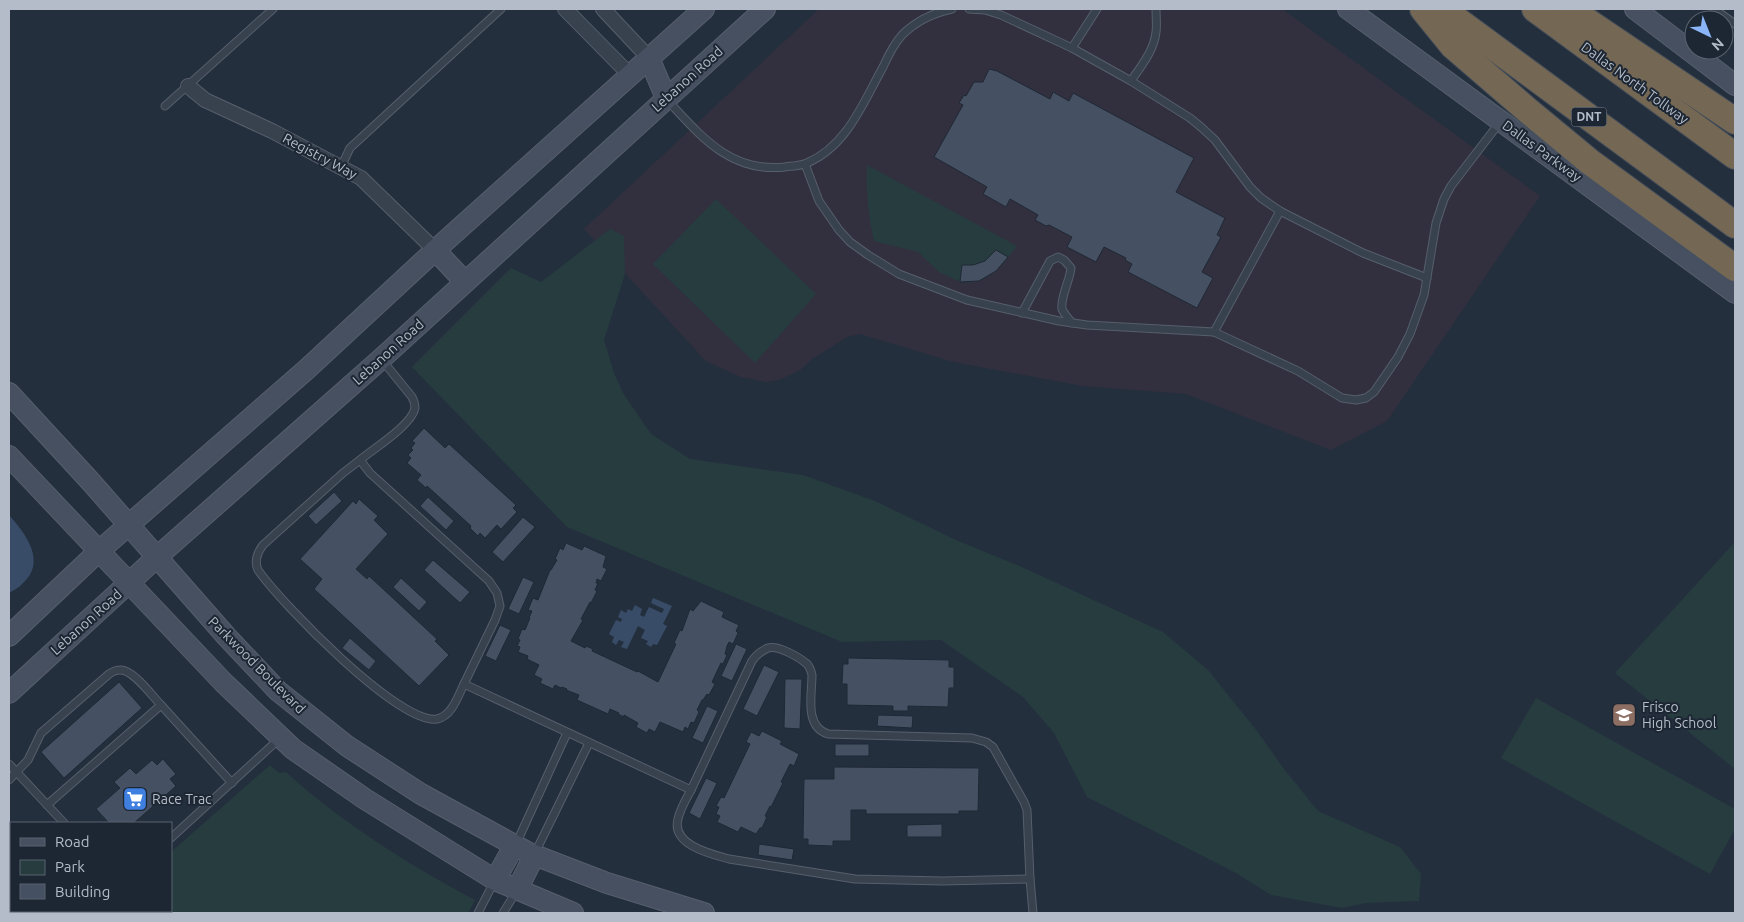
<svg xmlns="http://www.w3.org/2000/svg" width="1744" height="922" font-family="Ubuntu,sans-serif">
  <rect width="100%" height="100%" fill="#242f3e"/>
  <path fill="#32303f" d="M819,9H1282L1540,196L1387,421L1331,450L1186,394L1083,386L954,362L860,334L847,337L812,359L800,370L779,380L766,382L741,377L706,361L584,229Z"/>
  <g fill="#263c3f">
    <path d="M867,165L1017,246L1003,264L988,277L969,283L960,282L939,272L918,252L874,241C868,215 866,191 867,165Z"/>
    <path d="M716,199L816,294L755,363L653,264Z"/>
    <path d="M610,229L624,236L625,274L604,340L614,373L623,393L651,434L690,459L803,475L875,501L956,540L1024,568L1163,632L1208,670L1257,731L1284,769L1318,811L1400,847L1421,874L1419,901L1366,903L1342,908L1271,895L1236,873L1087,797L1054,733L1023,697L941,640L842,642L567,527L412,367L511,268L541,282Z"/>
    <path d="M1735,542V769L1615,673Z"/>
    <path d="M1536,698L1735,809V829L1710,874L1501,758Z"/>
    <path d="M270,765L279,773L286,772C342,823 408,864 475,900L468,913H102L105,911H171V852Z"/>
  </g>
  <g fill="#394c67">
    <path d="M9,515C25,533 48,562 22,584C19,588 13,590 9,593Z"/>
    <path d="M653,598L672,606L663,624L667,626L657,645L653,644L651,647L646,644L648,641L641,638L645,630L638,626L627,649L621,647L624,642L619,640L616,645L612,642L614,637L609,634L616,620L621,622L622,619L618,617L621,610L626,613L628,609L632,611L635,605L642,609L640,615L644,617L649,607L662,613L664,609L651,603Z"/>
  </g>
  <g fill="#455162" stroke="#1f2835">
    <path d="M989,69L997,71L1050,99L1053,92L1069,101L1073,93L1194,158L1176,192L1225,218L1217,235L1221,237L1202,272L1213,278L1197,308L1128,272L1132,264L1125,260L1126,258L1104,247L1096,262L1067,247L1072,237L1049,225L1046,226L1035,220L1038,215L1010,199L1006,207L983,194L987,187L934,157L963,105L959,103L964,95L966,96L974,82H983Z"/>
    <path d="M996,250L1008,257L996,271L979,281L960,282L962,265H973L985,261Z"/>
    <path d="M424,428L445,448L449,444L516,505L513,508L517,512L501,529L497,525L485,538L480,533L478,536L470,528L471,526L427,486L426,488L417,480L421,475L407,463L411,458L408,455L413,450L411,448L415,443L412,441Z"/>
    <path d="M334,492L342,501L316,525L308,516Z"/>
    <path d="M428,497L454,521L446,530L420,506Z"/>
    <path d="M359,499L378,516L374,520L388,534L356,569L367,579L369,576L437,639L435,641L449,655L419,686L314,589L322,579L300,559L353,501L356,504Z"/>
    <path d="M523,517L535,527L503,562L492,552Z"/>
    <path d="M566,543L582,550L584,546L606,556L603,567L607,569L601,581L597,579L596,583H598L595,590L597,591L591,603L590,602L581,619L583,620L571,641L585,648L586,646L593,649L592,651L637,672L638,671L658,682L676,644L674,643L680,630L682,631L690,609L693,611L701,601L724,612L722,617L739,625L736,631L738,633L733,644L729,642L727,646L725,654L727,655L723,664L721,663L712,682L715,684L709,695L707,694L703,700H702L697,710L699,712L694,723L691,722L688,729L685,727L683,732L660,722L655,732L649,729L647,733L636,727L638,723L624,715V717L618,714L619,713L610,709L608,714L577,700L579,695L566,690L567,689L562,687L561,688L555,685L553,689L540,683L542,679L534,675L539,665L527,659L528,656L518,652L520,647L517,646L520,640L518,639L522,629L525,630L530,618H529L532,611L528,610L533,598L538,600L550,570H551L557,560L555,559L560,548L563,550Z"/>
    <path d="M433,560L470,592L460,603L424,570Z"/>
    <path d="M523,577L534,582L519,614L508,609Z"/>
    <path d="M401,578L427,602L419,611L393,587Z"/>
    <path d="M500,625L511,630L496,661L485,656Z"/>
    <path d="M350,638L376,661L369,670L342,648Z"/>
    <path d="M736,644L747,649L732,681L721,676Z"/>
    <path d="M848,658L949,660V667H954V688H949L948,707L908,706V711H893V706L847,705V684H842L843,664H848Z"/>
    <path d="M764,665L779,672L757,716L743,709Z"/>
    <path d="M785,679H802L800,729L784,728Z"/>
    <path d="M119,682L142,708L64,778L41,752Z"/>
    <path d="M707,706L718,711L703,743L692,738Z"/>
    <path d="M878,715L913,716L912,728L877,726Z"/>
    <path d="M762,731L782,741L780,744L799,754L794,766L790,764L781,782L783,783L771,807L770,806L765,816L767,817L762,828H760L756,834L741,827L738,832L717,822L720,816L716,814L719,807L716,806L721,797L724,798L750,744L746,742L751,732L759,736Z"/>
    <rect x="835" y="744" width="34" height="12"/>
    <path d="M163,759L176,774L170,779L176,786L134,823H109L96,809L120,788L114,782L130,768L136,774L152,760L157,765Z"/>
    <path d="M834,767L979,768L978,811H959V814H866V810H851V841H833V846L808,845V839H803L804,779H834Z"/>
    <path d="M706,778L717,783L700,819L689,813Z"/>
    <path d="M942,824V837H907V825Z"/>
    <path d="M759,844L794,849L792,860L758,855Z"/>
  </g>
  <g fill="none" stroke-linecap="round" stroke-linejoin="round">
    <defs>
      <g id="service">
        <path d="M969,9L985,10L1001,15L1072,48L1131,81L1190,118L1201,127L1215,140L1250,187L1261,198L1280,211L1363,253L1427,278"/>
        <path d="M1714,9L1735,24"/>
        <path d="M1072,48L1097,9"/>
        <path d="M1131,81C1141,66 1154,51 1156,32C1157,25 1156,16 1156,9"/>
        <path d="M668,101C701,136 730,173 785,167C792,166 800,166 807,163C847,146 863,103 883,67C888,56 894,44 902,35C916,21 933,13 952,9"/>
        <path d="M165,106L273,9"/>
        <path d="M805,164L819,201L839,230L850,242L868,255L899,274L967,300L1059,321L1087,325L1214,332L1298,371L1342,398L1356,400L1366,398L1374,392L1398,357L1410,334L1424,295L1436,223L1444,199L1451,186L1500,122"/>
        <path d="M341,167L350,148L501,9"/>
        <path d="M1022,313L1050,261L1058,257L1064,260L1071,268C1070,280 1060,298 1062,309C1064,314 1069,319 1072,323"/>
        <path d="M1214,332L1280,211"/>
        <path d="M382,360L412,397C414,401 415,404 415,408C412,425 373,449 360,460L370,473L489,581L497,593L500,606L495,620L464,684L691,790C686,799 680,809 678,819C671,845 711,854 729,859L855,879L943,881L1030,879"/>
        <path d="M360,460L343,473L263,545C257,553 254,561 258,570C280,602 399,725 437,719C452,716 458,696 464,684"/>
        <path d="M9,764L64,823"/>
        <path d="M9,780L28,760L41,733L109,674C112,672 116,670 120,670C133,669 152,696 161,705"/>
        <path d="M691,790L752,661C756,655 761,651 768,648C778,645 799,657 807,664C810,667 811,671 812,675C812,694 804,727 828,734L972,738L986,742L993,747L1024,802L1027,810L1030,879L1033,913"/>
        <path d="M47,805L161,705L232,783"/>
        <path d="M171,838L279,739"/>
        <path d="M516,844L567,733"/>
        <path d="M535,853L589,743"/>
        <path d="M88,913L91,911"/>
        <path d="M478,913L494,882"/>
        <path d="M503,913L516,892"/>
      </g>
      <g id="minor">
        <path d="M565,9L630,75"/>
        <path d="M603,9L649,58"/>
        <path d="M188,86L205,100L272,131L361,178L435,250"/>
      </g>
      <g id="secondary">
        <path d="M1348,9L1735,293"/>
        <path d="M1635,9L1735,85"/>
        <path d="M649,58L666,98"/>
        <path d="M435,250L465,282"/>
        <path d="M9,393L91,482L227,637L278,691L347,746L421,794L529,853L607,883L704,913"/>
        <path d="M9,456L223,682L293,749L365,799L495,880L573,913"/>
        <path d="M9,636L99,551L307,369L442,244L704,9"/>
        <path d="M9,693L157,557L381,359L765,9"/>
        <path d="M495,880L514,846"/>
        <path d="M517,890L534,856"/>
      </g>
      <g id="motorway">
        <path d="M1423,9L1453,46L1526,109L1590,162L1735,268"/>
        <path d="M1442,9L1735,225"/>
        <path d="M1535,9L1735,156"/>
        <path d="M1569,9L1735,121"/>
      </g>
    </defs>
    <use href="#service" stroke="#565f6c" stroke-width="9"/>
    <use href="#minor" stroke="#565f6c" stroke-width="16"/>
    <use href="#secondary" stroke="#565f6c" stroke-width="22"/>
    <use href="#motorway" stroke="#434c59" stroke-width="28"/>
    <use href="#service" stroke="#38414e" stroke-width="7"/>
    <use href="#minor" stroke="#38414e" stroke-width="14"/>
    <use href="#secondary" stroke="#465061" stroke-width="20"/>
    <use href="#motorway" stroke="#746855" stroke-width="26"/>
  </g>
  <defs>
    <symbol id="school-square" viewBox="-11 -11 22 22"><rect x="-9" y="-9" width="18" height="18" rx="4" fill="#8d6e63" stroke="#1d2633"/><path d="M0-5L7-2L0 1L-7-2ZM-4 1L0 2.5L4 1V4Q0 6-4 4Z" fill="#fff"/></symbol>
    <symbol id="supermarket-square" viewBox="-11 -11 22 22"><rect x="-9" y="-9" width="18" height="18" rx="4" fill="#3f7fe0" stroke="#1d2633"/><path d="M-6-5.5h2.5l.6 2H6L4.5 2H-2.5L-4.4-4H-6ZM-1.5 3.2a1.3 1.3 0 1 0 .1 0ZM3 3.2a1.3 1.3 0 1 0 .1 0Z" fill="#fff"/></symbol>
  </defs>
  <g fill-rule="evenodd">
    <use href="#school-square" x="1610" y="701" width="28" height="28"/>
    <use href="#supermarket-square" x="121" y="785" width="28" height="28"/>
  </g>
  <g text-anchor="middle" stroke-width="4" stroke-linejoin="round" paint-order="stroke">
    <rect fill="#1d2633" stroke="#878f9c" stroke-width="1" x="1571.5" y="107.5" width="35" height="19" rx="4"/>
    <g font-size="12" font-weight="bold" fill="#b4bcc9">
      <text x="1589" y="121">DNT</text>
    </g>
    <g font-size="14" fill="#b4bcc9" stroke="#1d2633">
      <text transform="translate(687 79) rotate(-42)" y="5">Lebanon Road</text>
      <text transform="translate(1635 83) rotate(36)" y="5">Dallas North Tollway</text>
      <text transform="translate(1542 151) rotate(36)" y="5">Dallas Parkway</text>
      <text transform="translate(320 156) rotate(28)" y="5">Registry Way</text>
      <text transform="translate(388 352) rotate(-42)" y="5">Lebanon Road</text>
      <text transform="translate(86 622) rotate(-42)" y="5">Lebanon Road</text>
      <text transform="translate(257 665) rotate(45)" y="5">Parkwood Boulevard</text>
    </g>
    <g font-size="14" fill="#b4bcc9" stroke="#1d2633" text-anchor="start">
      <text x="1642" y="712">Frisco<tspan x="1642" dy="16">High School</tspan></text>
      <text x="152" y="804">Race Trac</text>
    </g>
  </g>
  <rect width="1744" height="922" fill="none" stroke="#b4bcc9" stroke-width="20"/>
  <rect x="10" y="822" width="162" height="90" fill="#1d2633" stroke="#59626f"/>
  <rect x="20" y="838" width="25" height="8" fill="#465061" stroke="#59626f"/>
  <text x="55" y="847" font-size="15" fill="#b4bcc9">Road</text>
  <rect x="20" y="860" width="25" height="15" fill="#263c3f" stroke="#59626f"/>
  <text x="55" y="872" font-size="15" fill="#b4bcc9">Park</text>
  <rect x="20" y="884" width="25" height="15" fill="#455162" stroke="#59626f"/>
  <text x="55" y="897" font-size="15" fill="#b4bcc9">Building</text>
  <g transform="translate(1709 35) rotate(137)"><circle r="24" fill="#1d2633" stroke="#59626f"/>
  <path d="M0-4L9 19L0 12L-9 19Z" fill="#8ab4f8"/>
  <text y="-8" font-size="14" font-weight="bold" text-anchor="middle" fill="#b4bcc9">N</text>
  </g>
</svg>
